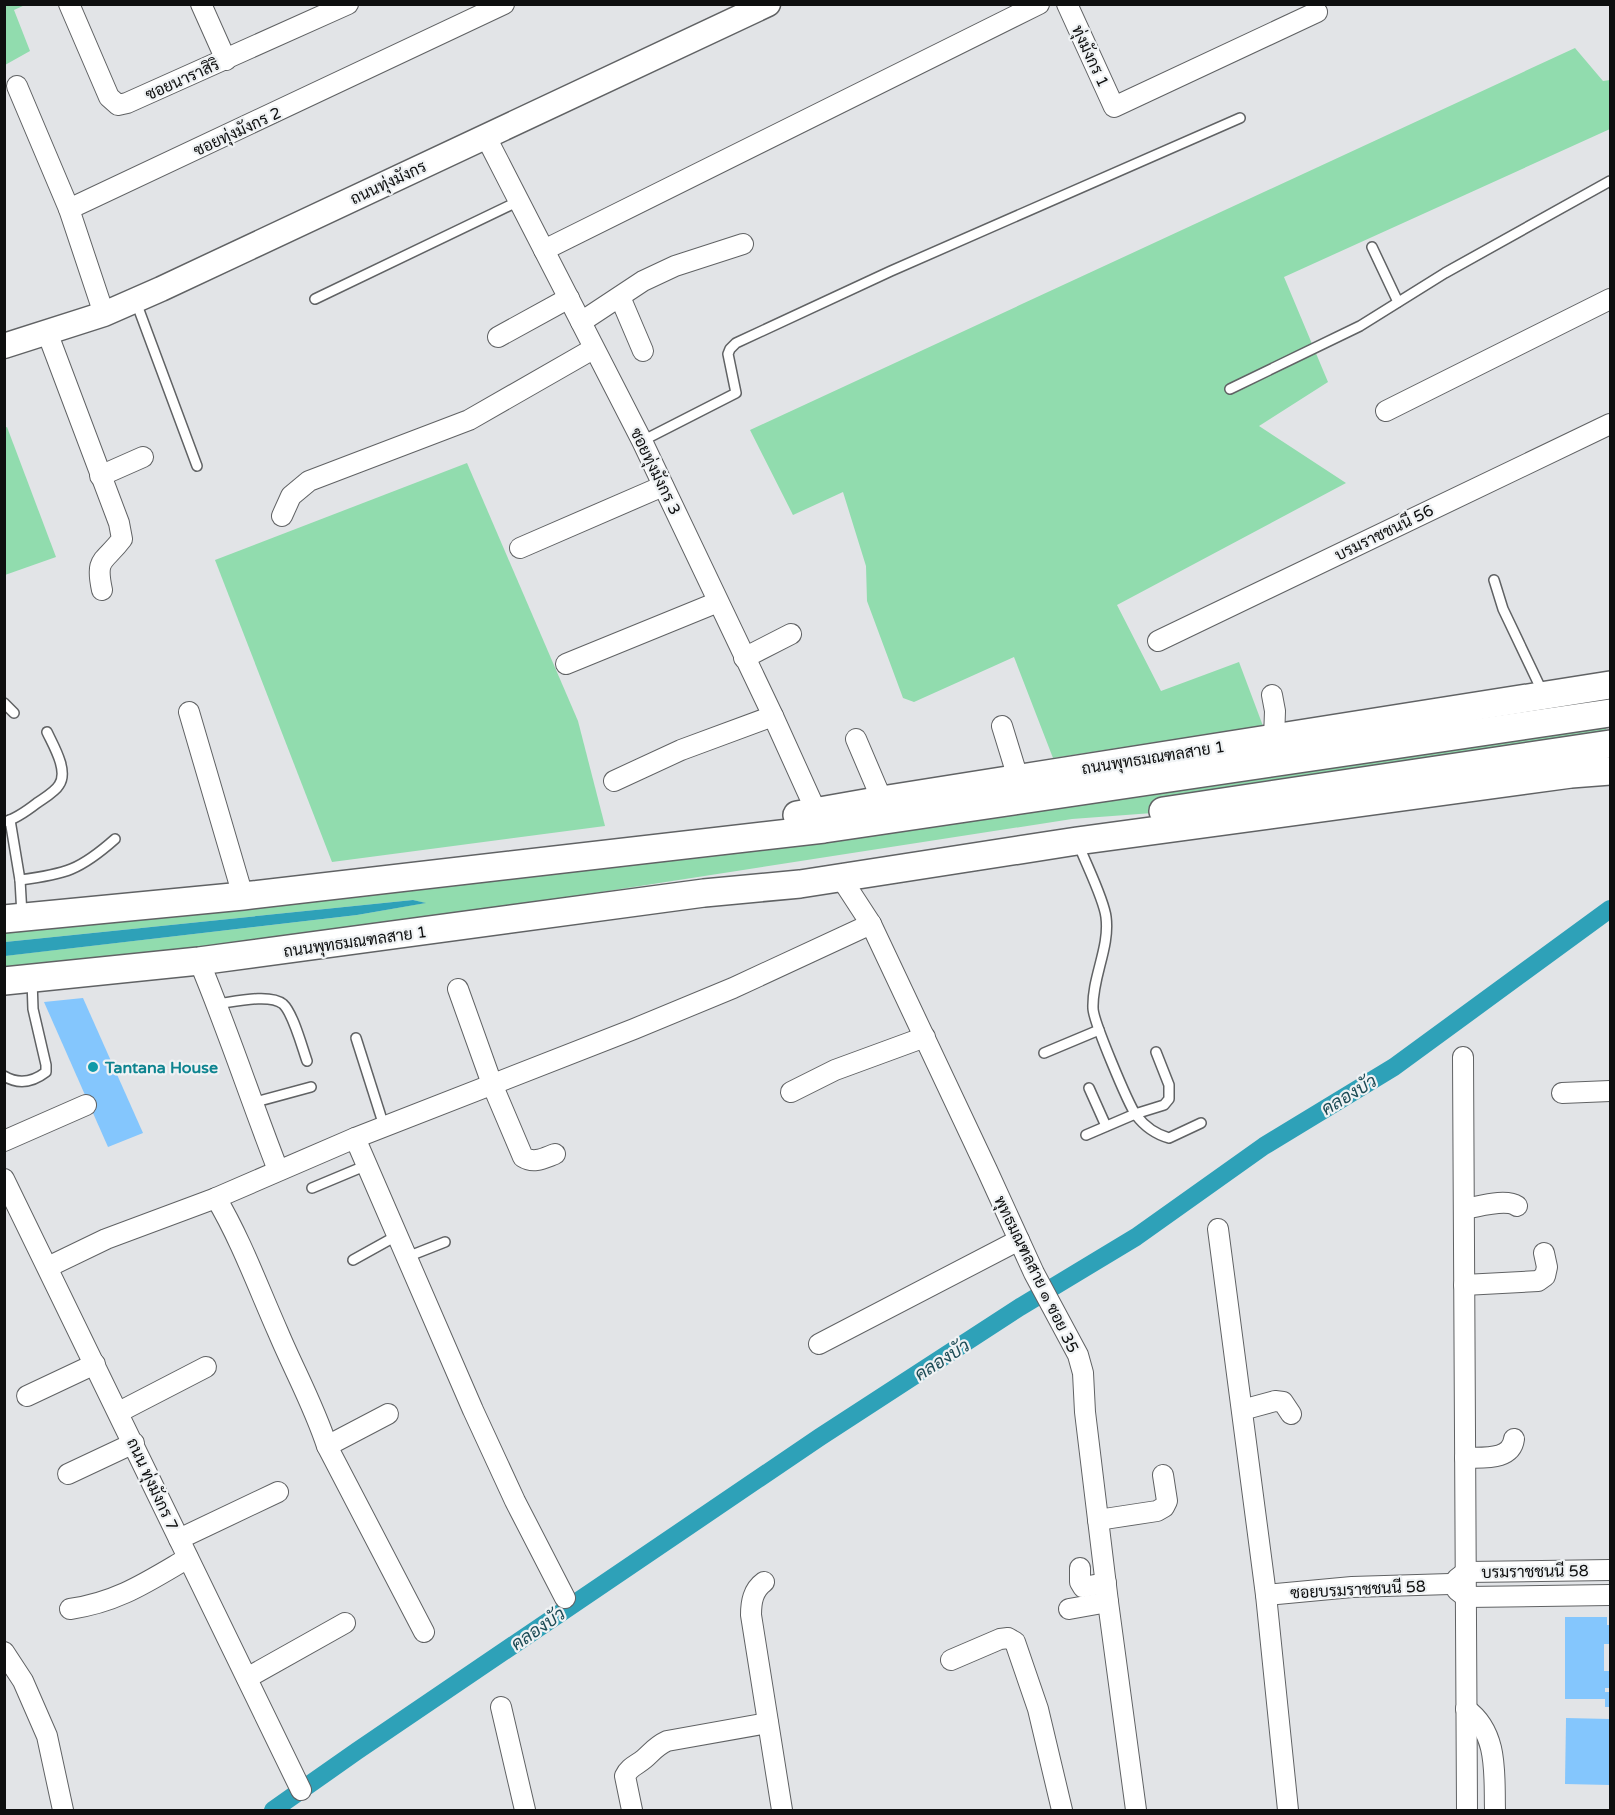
<svg xmlns="http://www.w3.org/2000/svg" width="1615" height="1815" font-family="'Varela Round',Sarabun,sans-serif">
  <rect width="100%" height="100%" fill="#e2e4e7"/>
  <g fill="#91dcae">
    <path d="M5,4L25,5L14,10L30,51L5,65Z"/>
    <path d="M1575,48L1603,81L1610,80V129L1284,277L1328,382L1259,426L1346,483L1117,605L1161,691L1239,662L1263,726L1053,758L1014,657L914,702L903,698L867,601L866,566L843,492L793,515L750,430Z"/>
    <path d="M7,427L56,557L5,575L4,428Z"/>
    <path d="M467,463L578,721L605,826L332,862L215,560Z"/>
    <path d="M1607,725L1600,752L1260,805L1072,819L311,937L5,969L4,956L357,915L425,903L413,900L5,942V930Z"/>
  </g>
  <path fill="#2ea1b8" d="M413,900L426,903L357,915L5,956V942Z"/>
  <g fill="none" stroke-linecap="round" stroke-linejoin="round">
    <path stroke="#2ea1b8" stroke-width="18" d="M273,1810L357,1751L820,1437L1020,1307L1136,1237L1264,1146L1394,1067L1610,909"/>
  </g>
  <g fill="#84c6fd">
    <path d="M83,998L143,1133L108,1147L44,1002Z"/>
    <path d="M1565,1617H1607V1625H1610V1644H1604V1671H1610V1688H1605V1692H1610V1707H1605V1699H1565Z"/>
    <path d="M1566,1718L1610,1719V1785L1565,1784Z"/>
  </g>
  <g fill="none" stroke-linecap="round" stroke-linejoin="round">
    <defs>
      <g id="service">
        <path d="M1372,247L1398,302"/>
        <path d="M315,299L519,201"/>
        <path d="M136,302L197,466"/>
        <path d="M1230,389L1360,326L1445,273L1610,181"/>
        <path d="M642,441L736,393L728,354L730,349L736,343L891,271L1240,118"/>
        <path d="M1494,580L1503,609L1543,693"/>
        <path d="M4,703L14,713"/>
        <path d="M10,820L20,880L22,915"/>
        <path d="M4,822C16,819 28,810 37,803C44,798 55,792 59,785C69,771 53,745 47,732"/>
        <path d="M1078,843C1085,862 1104,899 1106,917C1110,948 1092,977 1093,1008C1093,1021 1128,1103 1136,1115C1145,1127 1155,1134 1169,1138L1201,1123"/>
        <path d="M20,880C66,874 80,870 115,839"/>
        <path d="M217,1004C233,1002 270,993 283,1004C293,1013 302,1047 307,1061"/>
        <path d="M356,1038L384,1126"/>
        <path d="M1044,1053L1099,1030"/>
        <path d="M4,1076C19,1085 33,1082 46,1072V1065L33,1009L32,980"/>
        <path d="M1089,1088L1106,1126"/>
        <path d="M252,1103L311,1087"/>
        <path d="M1086,1135L1135,1114L1164,1105L1169,1099V1085L1156,1052"/>
        <path d="M312,1188L367,1165"/>
        <path d="M407,1257L445,1242"/>
        <path d="M353,1260L398,1235"/>
      </g>
      <g id="minor">
        <path d="M69,4L109,97L118,105L127,103L348,4"/>
        <path d="M201,4L226,60"/>
        <path d="M1067,4L1114,107L1317,12"/>
        <path d="M17,86L69,209"/>
        <path d="M486,137L642,441L773,716L816,811"/>
        <path d="M544,250L1039,4"/>
        <path d="M620,297L643,351"/>
        <path d="M104,314L69,209L504,4"/>
        <path d="M581,322L643,281L675,266L743,244"/>
        <path d="M47,332L119,523L122,539C104,563 95,557 102,590"/>
        <path d="M498,337L569,298"/>
        <path d="M1386,411L1610,299"/>
        <path d="M100,476L143,457"/>
        <path d="M282,516L291,496L309,481L469,420L593,349"/>
        <path d="M520,548L663,486"/>
        <path d="M1158,641L1610,424"/>
        <path d="M744,658L791,634"/>
        <path d="M566,664L718,602"/>
        <path d="M1272,695L1275,711L1274,739"/>
        <path d="M189,712L243,896"/>
        <path d="M1002,726L1018,778"/>
        <path d="M856,739L882,800"/>
        <path d="M614,781L681,750L773,716"/>
        <path d="M841,878L871,924L987,1170L1034,1273L1078,1355L1083,1373L1085,1412L1108,1602L1136,1810"/>
        <path d="M199,961C228,1030 251,1101 278,1170"/>
        <path d="M458,989L492,1084L523,1157C534,1164 544,1158 555,1154"/>
        <path d="M1463,1057L1467,1810"/>
        <path d="M791,1092L835,1070L925,1037"/>
        <path d="M1562,1093L1610,1091"/>
        <path d="M355,1138L473,1410L515,1501L565,1598"/>
        <path d="M4,1141L86,1105"/>
        <path d="M4,1179L301,1790"/>
        <path d="M216,1198C241,1240 258,1287 278,1332C294,1370 314,1406 327,1446L424,1632"/>
        <path d="M1464,1209C1478,1207 1505,1198 1517,1206"/>
        <path d="M1218,1229L1266,1595L1288,1810"/>
        <path d="M48,1267L106,1239L216,1198L355,1138L634,1029L733,988L871,924"/>
        <path d="M1464,1285L1538,1281L1545,1276L1547,1267L1544,1253"/>
        <path d="M819,1344L1019,1240"/>
        <path d="M27,1396L95,1364"/>
        <path d="M1242,1410L1275,1401L1283,1402L1291,1414"/>
        <path d="M119,1412L206,1367"/>
        <path d="M327,1446L388,1414"/>
        <path d="M1465,1458C1483,1457 1511,1461 1514,1439"/>
        <path d="M68,1474L134,1443"/>
        <path d="M1098,1520L1157,1511L1164,1507L1167,1501L1163,1475"/>
        <path d="M179,1539L278,1492"/>
        <path d="M1080,1568V1582L1083,1587L1106,1583"/>
        <path d="M1457,1579L1466,1572L1610,1570"/>
        <path d="M764,1582C753,1590 751,1602 751,1615L782,1810"/>
        <path d="M1457,1590L1466,1597L1610,1595"/>
        <path d="M1266,1595L1352,1587L1450,1584"/>
        <path d="M70,1609C118,1602 147,1582 188,1558"/>
        <path d="M1069,1609L1108,1602"/>
        <path d="M4,1652L23,1681L47,1736L63,1810"/>
        <path d="M951,1660L1000,1639L1008,1638L1015,1642L1038,1709L1062,1810"/>
        <path d="M247,1678L345,1623"/>
        <path d="M501,1707L525,1810"/>
        <path d="M1466,1709C1499,1733 1494,1775 1495,1810"/>
        <path d="M632,1810L625,1776C629,1767 637,1765 644,1759C652,1752 656,1746 667,1741L768,1723"/>
      </g>
      <path id="tertiary" d="M4,346L104,314L161,289L768,4"/>
      <g id="secondary">
        <path d="M1163,811L1610,744"/>
        <path d="M797,815L882,800L1610,685"/>
        <path d="M4,919L243,896L824,829L1610,713"/>
        <path d="M4,981L199,961L704,893L800,884L1077,841L1571,774L1610,771"/>
      </g>
    </defs>
    <use href="#service" stroke="#606264" stroke-width="12"/>
    <use href="#minor" stroke="#606264" stroke-width="22"/>
    <use href="#tertiary" stroke="#606264" stroke-width="27"/>
    <use href="#secondary" stroke="#606264" stroke-width="30"/>
    <use href="#service" stroke="#fff" stroke-width="9"/>
    <use href="#minor" stroke="#fff" stroke-width="20"/>
    <use href="#tertiary" stroke="#fff" stroke-width="24"/>
    <use href="#secondary" stroke="#fff" stroke-width="27"/>
  </g>
  <circle fill="#0f9aa8" stroke="#eff2f4" stroke-width="2" cx="93" cy="1067" r="6"/>
  <g text-anchor="middle" stroke-width="4.5" stroke-linejoin="round" paint-order="stroke">
    <g font-size="16" fill="#0e0f0f" stroke="#eff2f4">
      <text transform="translate(1091 56) rotate(65)" y="6">ทุ่งมังกร 1</text>
      <text transform="translate(182 79) rotate(-24)" y="6">ซอยนาราสิริ</text>
      <text transform="translate(237 131) rotate(-25)" y="6">ซอยทุ่งมังกร 2</text>
      <text transform="translate(388 182) rotate(-25)" y="6">ถนนทุ่งมังกร</text>
      <text transform="translate(656 471) rotate(64)" y="6">ซอยทุ่งมังกร 3</text>
      <text transform="translate(1384 532) rotate(-26)" y="6">บรมราชชนนี 56</text>
      <text transform="translate(1153 757) rotate(-9)" y="6">ถนนพุทธมณฑลสาย 1</text>
      <text transform="translate(355 941) rotate(-8)" y="6">ถนนพุทธมณฑลสาย 1</text>
      <text transform="translate(1037 1274) rotate(64)" y="6">พุทธมณฑลสาย ๑ ซอย 35</text>
      <text transform="translate(153 1484) rotate(65)" y="6">ถนน ทุ่งมังกร 7</text>
      <text transform="translate(1535 1571) rotate(-1)" y="6">บรมราชชนนี 58</text>
      <text transform="translate(1358 1589) rotate(-3)" y="6">ซอยบรมราชชนนี 58</text>
    </g>
    <g font-size="16" font-weight="bold" fill="#0d838f" stroke="#eff2f4" text-anchor="start">
      <text x="105" y="1073">Tantana House</text>
    </g>
    <g font-size="18" font-style="italic" fill="#1c4b55" stroke="#eff2f4">
      <text transform="translate(1349 1095) rotate(-31)" y="6">คลองบัว</text>
      <text transform="translate(942 1360) rotate(-32)" y="6">คลองบัว</text>
      <text transform="translate(538 1629) rotate(-34)" y="6">คลองบัว</text>
    </g>
  </g>
  <rect width="1615" height="1815" fill="none" stroke="#0e0f0f" stroke-width="12"/>
</svg>
